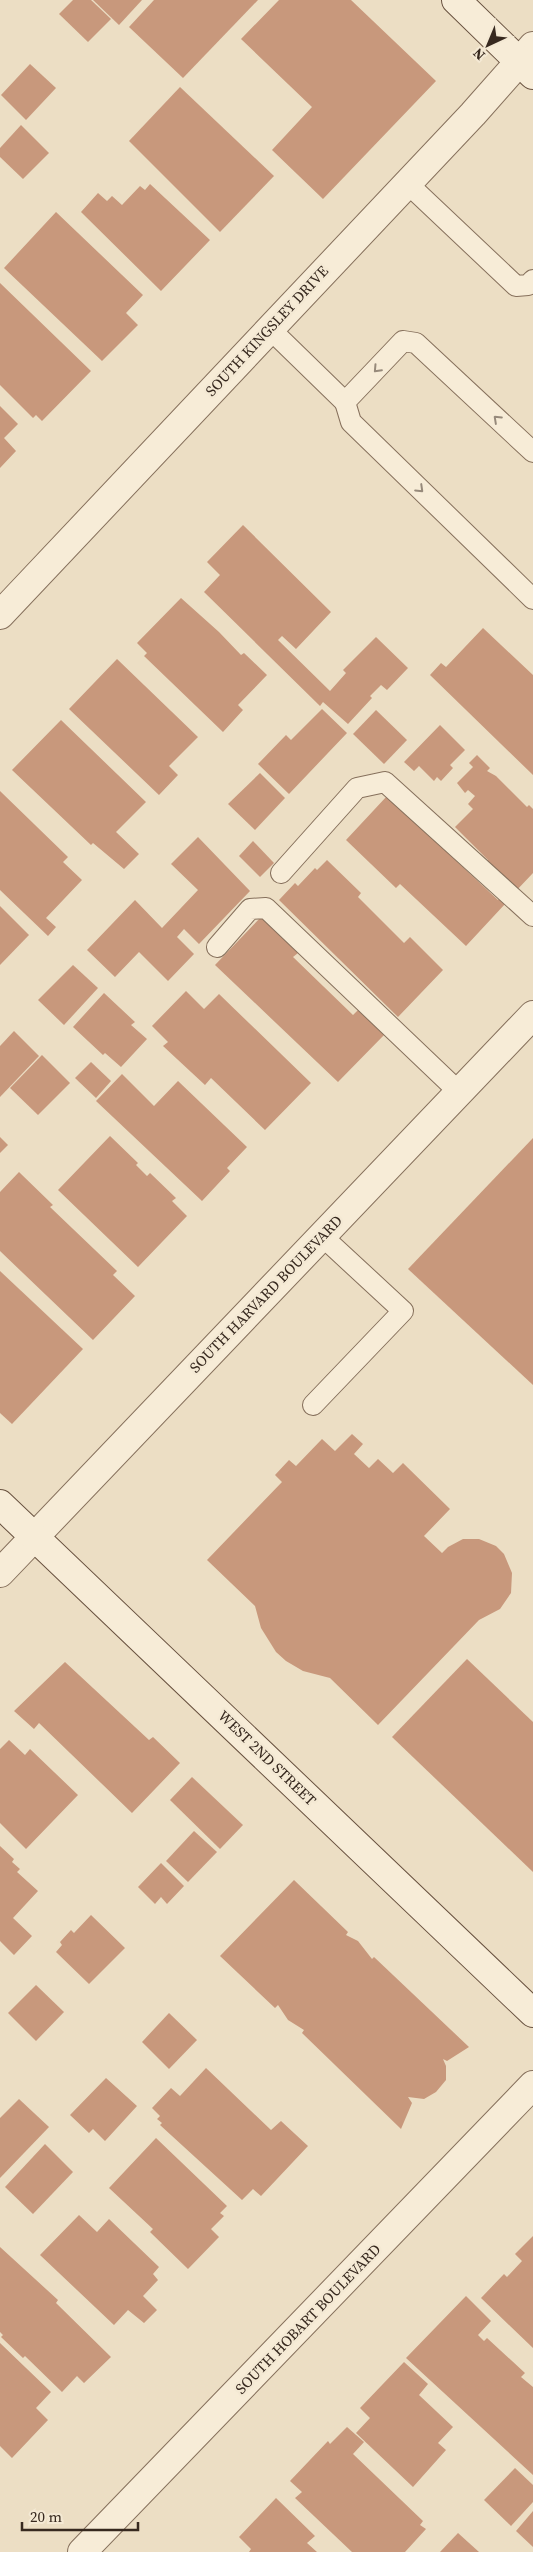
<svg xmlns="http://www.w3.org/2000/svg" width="533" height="2552" font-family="'Source Serif 4',serif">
  <rect width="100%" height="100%" fill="#ecdec4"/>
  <g fill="#c8987c">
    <path d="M73,0H91L111,19L88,42L59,14Z"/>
    <path d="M93,0H142L119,25Z"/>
    <path d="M154,0H258L183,78L129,27Z"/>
    <path d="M279,0H351L436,81L323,199L272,150L312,107L241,39Z"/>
    <path d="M30,64L56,88L26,120L1,95Z"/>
    <path d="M180,87L274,176L220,232L129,141Z"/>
    <path d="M21,125L49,153L23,179L0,157V148Z"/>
    <path d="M150,184L210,240L161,291L81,212L98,193L107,201L112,196L122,205L140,186L145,190Z"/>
    <path d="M56,212L143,295L126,313L138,325L102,361L4,268Z"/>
    <path d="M0,283L91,371L42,421L36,415L33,418L0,385Z"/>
    <path d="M0,406L18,424L4,438L16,451L0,468Z"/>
    <path d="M243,525L331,612L296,649L282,636L278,640L330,691L346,673L343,670L376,637L408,668L387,690L381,685L370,696L372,698L348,724L323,702L320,706L204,592L220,575L207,562Z"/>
    <path d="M181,598L219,632L241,655L244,653L267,675L238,705L243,710L223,732L144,656L147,653L137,643Z"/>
    <path d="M483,628L533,675V775L430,675L441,663L446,667Z"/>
    <path d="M117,659L198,737L169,766L178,775L159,795L69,709Z"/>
    <path d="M322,709L347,733L289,794L258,764L286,735L291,740Z"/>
    <path d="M376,710L407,740L384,764L353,734Z"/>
    <path d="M61,720L146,802L116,832L139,854L124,869L93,843L91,845L12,770Z"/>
    <path d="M440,725L465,750L450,765L453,768L441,781L437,777L434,781L419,766L414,771L404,762Z"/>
    <path d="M477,755L490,768L487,771L496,776L527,807L529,805L533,809V873L515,892L486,862L488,860L455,827L473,809L468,804L475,796L468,790L465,793L457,783L473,767L469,763Z"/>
    <path d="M260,773L285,798L255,830L228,804Z"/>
    <path d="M0,791L68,857L63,862L82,880L46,918L56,927L48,936L0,890Z"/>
    <path d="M387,796L498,900L499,899L505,904L466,946L400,884L396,888L346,840Z"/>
    <path d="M198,837L250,891L199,944L184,929L177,937L194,954L168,981L139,952L115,977L87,950L135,900L162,928L198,890L171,864Z"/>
    <path d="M253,841L274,863L260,877L239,856Z"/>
    <path d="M327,860L361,893L358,897L404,943L410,937L443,970L398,1017L279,900L295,883L298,886L315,868L317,870Z"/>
    <path d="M0,906L29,935L0,965Z"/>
    <path d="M261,917L298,953L293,957L353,1015L358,1010L385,1034L338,1082L215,965Z"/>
    <path d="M73,965L98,988L64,1025L38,1000Z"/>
    <path d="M186,991L204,1009L219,994L311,1083L265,1130L211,1078L205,1085L163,1046L168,1042L152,1026Z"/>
    <path d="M104,993L135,1022L131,1025L147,1039L121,1067L105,1053L103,1055L73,1027Z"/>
    <path d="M14,1031L39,1056L0,1097V1046Z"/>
    <path d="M42,1055L70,1083L38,1115L10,1088Z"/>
    <path d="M91,1062L111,1081L96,1098L75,1078Z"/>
    <path d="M122,1074L154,1106L178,1081L247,1147L227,1168L230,1171L202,1201L96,1101Z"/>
    <path d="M110,1136L138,1163L136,1165L147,1176L150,1173L176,1198L172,1201L187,1216L138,1267L58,1190Z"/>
    <path d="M0,1137L8,1145L0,1153Z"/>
    <path d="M533,1138V1385L408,1269Z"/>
    <path d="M19,1172L53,1205L50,1207L117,1271L113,1275L135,1296L93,1340L0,1251V1192Z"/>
    <path d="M0,1271L83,1349L12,1424L0,1413Z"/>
    <path d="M352,1434L363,1444L354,1454L369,1468L378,1459L393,1473L403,1463L450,1509L424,1536L442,1553L448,1547L463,1539H479L496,1546L504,1554L512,1573L511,1593L500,1609L479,1620L378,1725L330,1678L303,1671L286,1661L276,1652L261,1628L255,1606L207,1560L282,1482L275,1475L289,1460L296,1466L322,1439L335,1451Z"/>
    <path d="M467,1659L533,1722V1872L392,1737Z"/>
    <path d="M65,1662L149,1740L153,1737L180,1763L132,1813L39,1723L34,1729L14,1711Z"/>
    <path d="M9,1740L25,1755L30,1749L78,1795L26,1849L0,1823V1749Z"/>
    <path d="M192,1777L243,1825L220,1849L170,1800Z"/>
    <path d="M194,1831L217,1852L188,1882L166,1861Z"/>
    <path d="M0,1846L14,1859L12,1862L20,1869L17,1872L38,1891L13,1918L32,1936L14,1955L0,1941Z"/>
    <path d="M161,1863L184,1886L167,1904L161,1897L155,1904L138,1887Z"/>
    <path d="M294,1880L348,1932L346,1935L358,1941L372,1959L374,1957L469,2047L447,2061L443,2059L446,2066V2080L436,2092L424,2099L408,2097L412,2103L401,2129L302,2033L304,2030L288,2020L278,2005L275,2008L220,1956Z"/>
    <path d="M91,1915L125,1948L89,1984L56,1952L62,1945L60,1942L71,1930L74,1933Z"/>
    <path d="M36,1985L64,2012L36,2041L8,2013Z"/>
    <path d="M169,2013L197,2040L169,2069L142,2042Z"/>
    <path d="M206,2068L271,2130L281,2121L308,2146L261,2196L253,2189L242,2200L160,2125L162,2123L157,2119L160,2116L152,2108L171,2088L180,2096Z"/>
    <path d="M106,2078L137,2106L105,2141L93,2129L89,2133L70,2115Z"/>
    <path d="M19,2099L49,2127L0,2178V2118Z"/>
    <path d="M156,2138L227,2206L220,2213L224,2216L211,2229L219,2237L188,2269L150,2232L153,2229L109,2188Z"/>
    <path d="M45,2144L73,2172L33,2214L5,2187Z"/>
    <path d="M79,2215L97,2232L109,2219L159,2267L153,2274L158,2280L143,2296L157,2310L144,2323L128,2310L114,2325L40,2255Z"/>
    <path d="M533,2236V2348L481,2298L504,2274L507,2277L522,2261L515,2254Z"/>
    <path d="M0,2247L58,2300L56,2303L111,2357L84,2383L77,2376L62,2392L25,2356L23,2358L1,2337L3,2335L0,2332Z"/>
    <path d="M466,2296L491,2321L478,2335L484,2341L487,2338L525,2373L521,2377L533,2387V2475L406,2358Z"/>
    <path d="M0,2343L51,2392L36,2408L48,2420L12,2458L0,2446Z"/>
    <path d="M404,2362L428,2384L419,2395L453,2427L438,2443L446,2450L413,2487L356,2433L370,2418L360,2408Z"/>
    <path d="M347,2427L364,2442L353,2454L423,2521L420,2525L426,2529L405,2552H352L295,2498L302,2492L290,2481L328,2441L330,2444Z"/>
    <path d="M515,2468L533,2485V2502L511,2526L484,2500Z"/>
    <path d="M276,2498L315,2536L307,2543L317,2552H249L251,2549L239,2537Z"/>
    <path d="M533,2511V2547L516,2531Z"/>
    <path d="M458,2533L479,2552H440Z"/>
  </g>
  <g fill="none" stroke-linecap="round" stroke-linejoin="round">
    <defs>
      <g id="lane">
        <path d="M407,183L516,286L528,285L533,280"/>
        <path d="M269,328L345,402"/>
        <path d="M533,452L416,343L403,341L345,402L351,422L533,599"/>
        <path d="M281,873L357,788L385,782L533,916"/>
        <path d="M217,947L250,909L266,908L459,1092"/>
        <path d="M313,1405L403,1311L322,1236"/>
      </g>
      <g id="street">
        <path d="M0,615L473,114L533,46"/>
        <path d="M0,1573L533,1015"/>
        <path d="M82,2552L533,2085"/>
      </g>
      <g id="secondary">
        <path d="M456,0L533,75"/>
        <path d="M0,1504L533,2013"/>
      </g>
    </defs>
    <use href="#lane" stroke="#86705c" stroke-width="22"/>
    <use href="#street" stroke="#86705c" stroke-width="30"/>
    <use href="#secondary" stroke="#68513f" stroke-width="30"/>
    <use href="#lane" stroke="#f7ecd7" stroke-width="20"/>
    <use href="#street" stroke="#f7ecd7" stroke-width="28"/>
    <use href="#secondary" stroke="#f7ecd7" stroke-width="28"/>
  </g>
  <defs><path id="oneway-chevron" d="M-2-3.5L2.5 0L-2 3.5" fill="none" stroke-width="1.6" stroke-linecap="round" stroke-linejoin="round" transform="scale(1.25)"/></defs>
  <g stroke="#978a7b">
    <use href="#oneway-chevron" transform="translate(377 369) rotate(133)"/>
    <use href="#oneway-chevron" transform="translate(497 419) rotate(-137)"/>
    <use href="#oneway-chevron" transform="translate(420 489) rotate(44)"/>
  </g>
  <g text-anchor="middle" stroke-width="5" stroke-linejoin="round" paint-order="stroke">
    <g font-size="15" fill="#37291f" stroke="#f4e9d4">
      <text transform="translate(267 331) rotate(-47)" y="5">SOUTH KINGSLEY DRIVE</text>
      <text transform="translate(266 1294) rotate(-46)" y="5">SOUTH HARVARD BOULEVARD</text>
      <text transform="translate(267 1758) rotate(44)" y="5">WEST 2ND STREET</text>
      <text transform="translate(308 2319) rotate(-46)" y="5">SOUTH HOBART BOULEVARD</text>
    </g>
  </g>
  <g transform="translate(488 45) rotate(224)" stroke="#f4e9d4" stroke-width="4" paint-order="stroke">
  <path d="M0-4L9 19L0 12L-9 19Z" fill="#37291f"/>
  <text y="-8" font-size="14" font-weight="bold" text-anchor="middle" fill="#37291f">N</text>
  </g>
  <path d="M22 2522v8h116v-8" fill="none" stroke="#37291f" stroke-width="2.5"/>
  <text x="30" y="2522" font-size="15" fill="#37291f" stroke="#f4e9d4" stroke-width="4" paint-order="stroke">20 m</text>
</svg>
